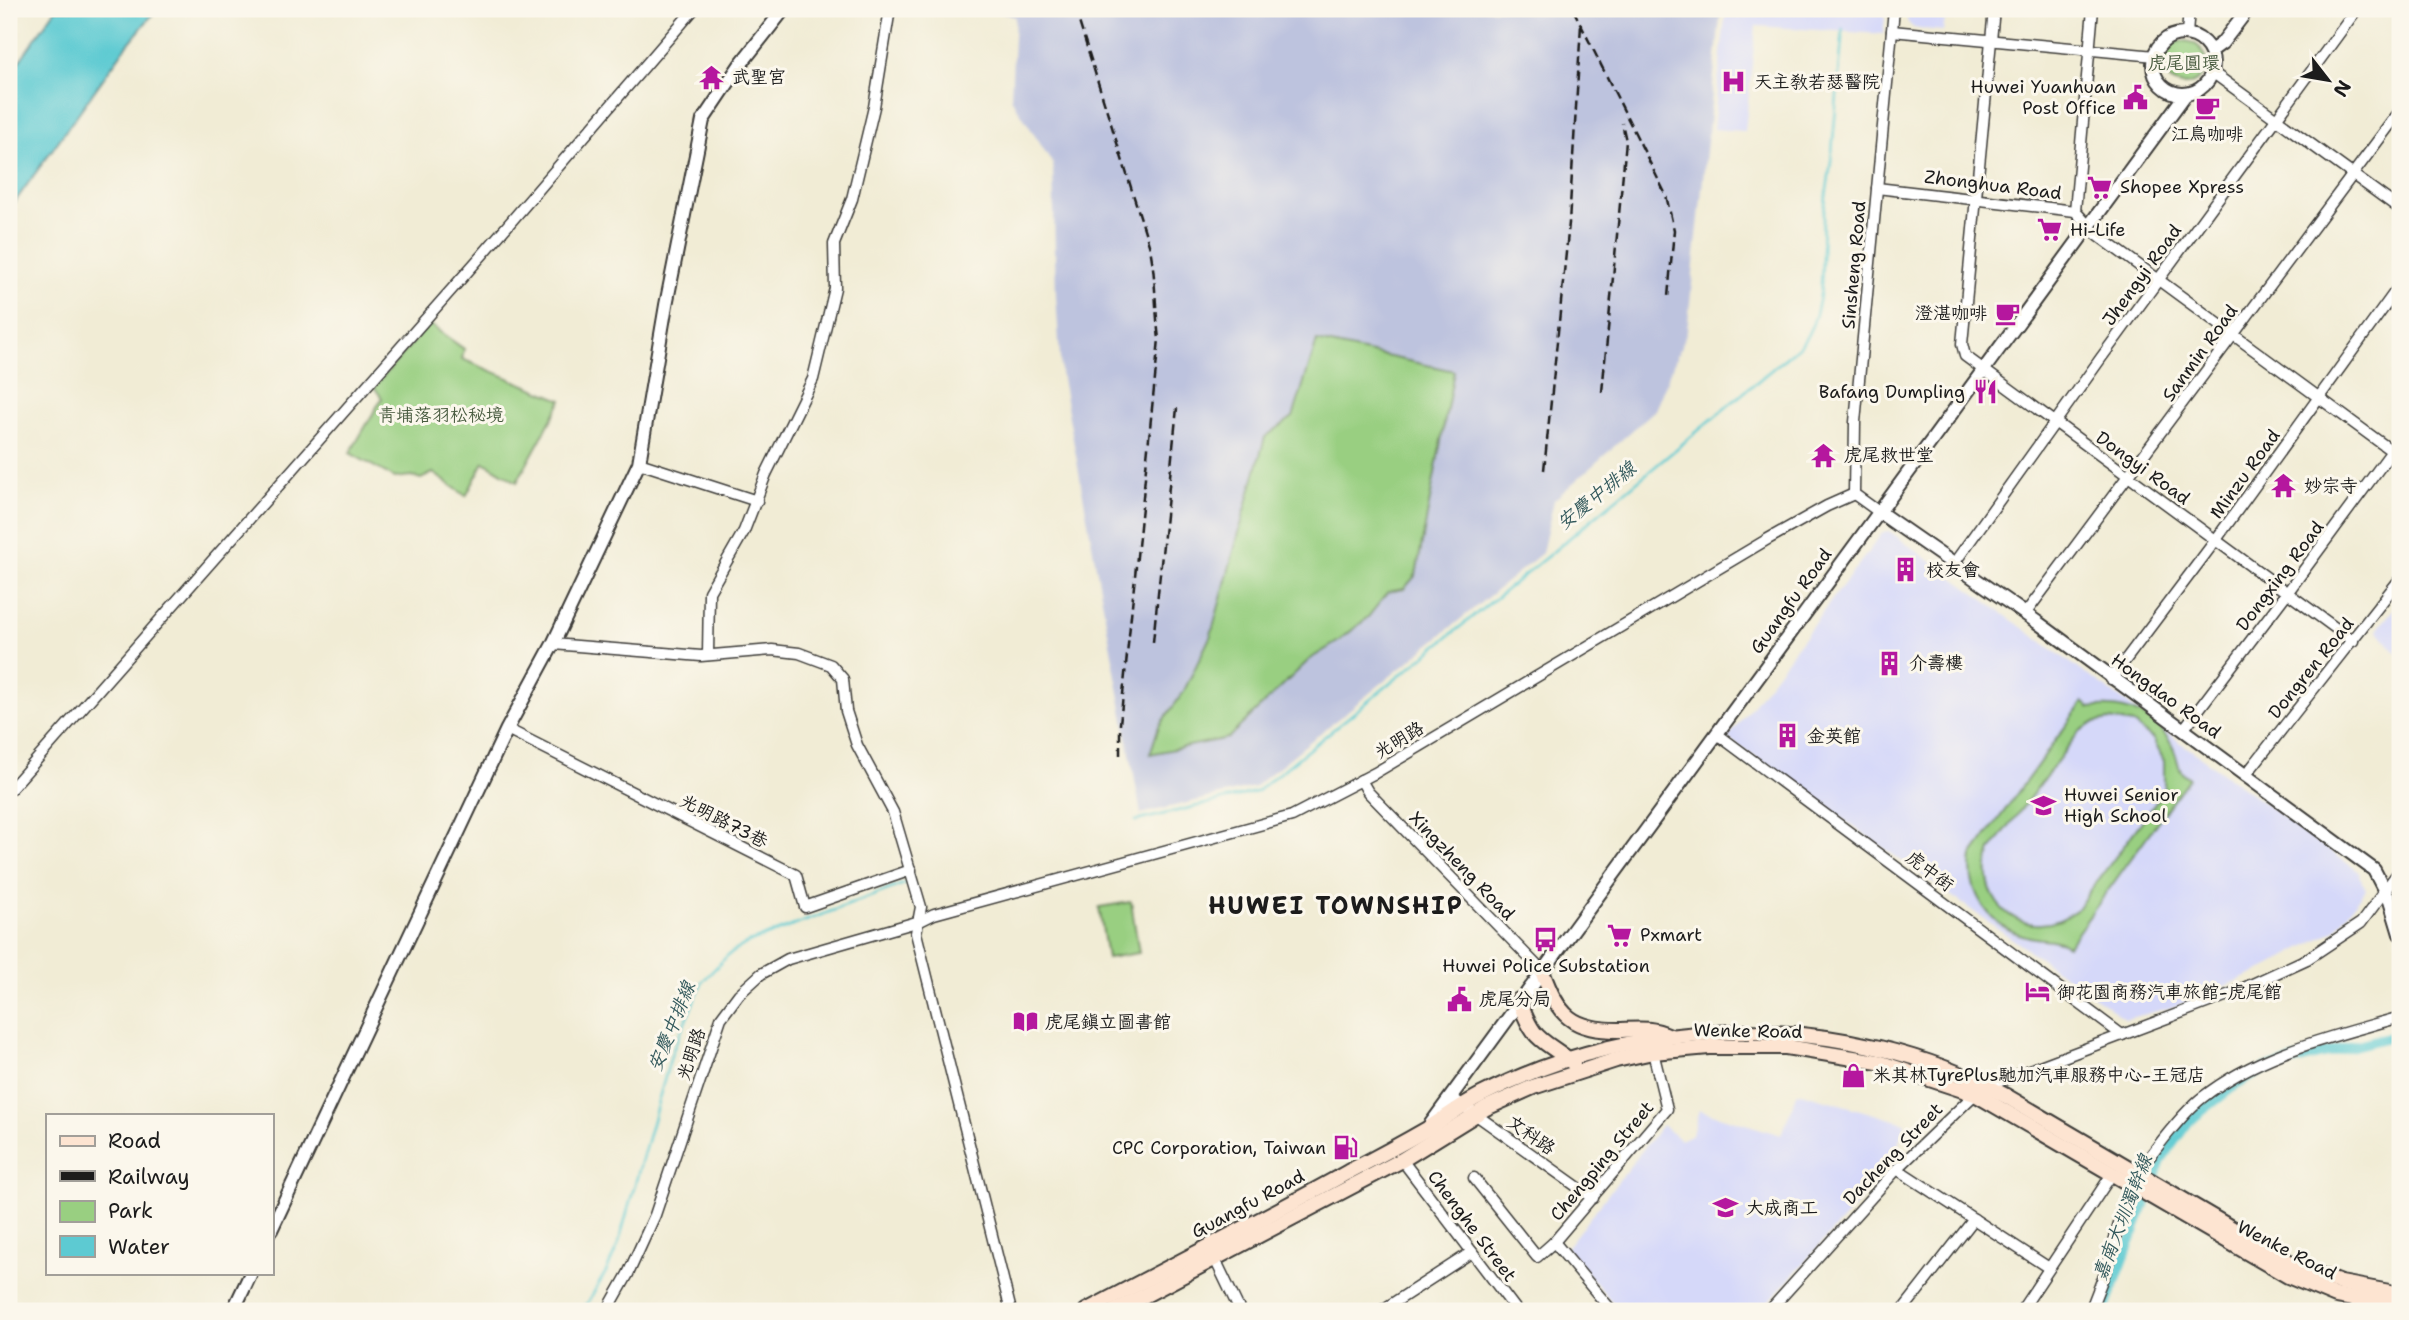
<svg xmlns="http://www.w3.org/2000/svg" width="2409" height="1320" font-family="'Shantell Sans','LXGW WenKai TC',sans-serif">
  <rect width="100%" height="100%" fill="#fbf7ec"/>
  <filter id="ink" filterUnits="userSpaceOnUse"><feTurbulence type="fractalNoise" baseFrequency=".0143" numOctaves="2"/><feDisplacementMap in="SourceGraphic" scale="14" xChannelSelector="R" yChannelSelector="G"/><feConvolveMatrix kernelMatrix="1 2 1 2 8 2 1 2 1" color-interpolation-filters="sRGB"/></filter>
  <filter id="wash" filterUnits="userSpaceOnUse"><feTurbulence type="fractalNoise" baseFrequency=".00686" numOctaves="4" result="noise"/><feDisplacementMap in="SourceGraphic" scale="28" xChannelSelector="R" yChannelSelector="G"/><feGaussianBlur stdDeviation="1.57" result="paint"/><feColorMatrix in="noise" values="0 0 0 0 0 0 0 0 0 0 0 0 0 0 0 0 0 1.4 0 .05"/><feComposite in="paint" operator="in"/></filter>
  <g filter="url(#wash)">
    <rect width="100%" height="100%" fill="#f1ecd5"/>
    <g fill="#d5d8f9">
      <path d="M1726,9H1886L1883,34L1756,26L1745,131L1713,129Z"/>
      <path d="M1908,9L1947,10L1943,31L1913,28L1907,21Z"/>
      <path d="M1889,531L2358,871L2366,889L2335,930L2254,974L2180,1005L2126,1019L1728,738L1883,532Z"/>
      <path d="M2400,601V657L2377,630Z"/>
      <path d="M1798,1092L1905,1123L1891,1167L1760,1311H1620L1566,1248L1662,1125L1680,1140L1692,1134L1699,1110L1781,1135Z"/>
    </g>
    <path fill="#bdc3de" d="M989,9H1721L1687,331L1655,410L1554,500L1542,553L1254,787L1141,814L1061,373L1056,296L1053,164L1011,98L1015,17Z"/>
    <g fill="#99cf81" stroke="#5a764e" stroke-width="2" fill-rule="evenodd">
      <circle cx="2184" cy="63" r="22"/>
      <path d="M429,324L464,349L462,359L562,400L517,482L484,462L466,496L433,473L421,479L411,476L395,478L350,453L382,398L374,387Z"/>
      <path d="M1317,341L1454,371L1416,575L1404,589L1388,592L1368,617L1339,641L1310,659L1228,738L1150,754L1159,726L1183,693L1211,635L1265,437L1293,417Z"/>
      <path d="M2083,702L2090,708C2125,702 2160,717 2174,750C2180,764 2176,769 2189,778L2068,946C2052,937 2042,941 2026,936C1990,927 1966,892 1972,856ZM2109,720L2133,724L2153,739L2164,761V786L2162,794L2076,910C2030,947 1973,906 1991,850L2079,732L2093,723Z"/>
      <path d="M1131,902L1139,953L1107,958L1099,907Z"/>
    </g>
    <path fill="#5dcad2" stroke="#3c7377" stroke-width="2" d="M56,9H157L125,48L9,210V76Z"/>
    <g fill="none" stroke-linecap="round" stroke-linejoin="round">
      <g stroke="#5dcad2" stroke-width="2.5">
        <path d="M1136,821L1256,792L1549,555L1801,345C1828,309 1820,264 1823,221C1825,198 1830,175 1832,152C1836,111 1839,70 1843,29"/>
        <path d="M583,1311L607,1270L618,1245L672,1052L703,981L728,955L747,943L909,882"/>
      </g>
      <path stroke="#5dcad2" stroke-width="10" d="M2104,1311L2162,1158L2189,1121L2230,1089L2264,1069L2400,1034"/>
    </g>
  </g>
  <g filter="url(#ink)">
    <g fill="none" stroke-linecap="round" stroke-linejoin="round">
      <defs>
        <g id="minor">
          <path d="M1994,9L1962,344L1965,356L2353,641"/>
          <path d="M1892,31L2155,56"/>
          <path d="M2187,34L2189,9"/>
          <path d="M2212,72L2400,209"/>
          <path d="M1877,188L2075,211L2096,234L2400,457"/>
          <path d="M2075,211L2093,9"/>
          <path d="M639,463L757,501"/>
          <path d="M1879,512L1854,494L1855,422L1894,9"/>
          <path d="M1955,562L2101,358L2357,9"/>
          <path d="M2025,614L2400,111"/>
          <path d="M553,644L701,656L772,650L799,653L831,665L843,679L846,711L857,745L893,812L921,907L916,933L1011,1311"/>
          <path d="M708,655L709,592L744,531L766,474L813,379L835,288L834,244L852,199L874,107L890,9"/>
          <path d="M2111,679L2215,541L2400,285"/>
          <path d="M507,729L796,875L805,907L911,870"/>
          <path d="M2183,730L2287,593L2400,440"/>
          <path d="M1717,734L2122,1035"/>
          <path d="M2245,776L2400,579"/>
          <path d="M1361,780L1368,792L1542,971"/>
          <path d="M9,791L483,254L694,9"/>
          <path d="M1451,1097L1593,1198"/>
          <path d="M1402,1160L1517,1311"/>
          <path d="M1897,1169L2049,1268"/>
          <path d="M2137,1174C2154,1151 2182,1113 2203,1097C2261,1052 2332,1037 2400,1017"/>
          <path d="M1474,1178L1537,1257L1554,1242L1667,1109L1653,1052"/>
          <path d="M1554,1242L1612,1311"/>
          <path d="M1215,1259L1240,1311"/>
          <path d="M607,1311L628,1274L655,1215L721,1018L739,994L761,974L788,959L920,921L934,914L1292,816L1375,773L1768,539L1827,506L1854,494"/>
          <path d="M1381,1311L1472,1252"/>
          <path d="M1769,1311L1897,1169L1975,1094L1987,1086L2233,993L2307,959L2361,923L2400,870"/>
          <path d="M1902,1311L1974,1219"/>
          <path d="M2021,1311L2112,1174"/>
          <path d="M2090,1311L2106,1270L2130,1185"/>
        </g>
        <g id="tertiary">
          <circle cx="2183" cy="64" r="30"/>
          <path d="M2211,51L2222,43L2248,9"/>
          <path d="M1879,512L2037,622L2374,870L2390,901L2400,934"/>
          <path d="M1430,1125L2185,95"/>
          <path d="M271,1230L507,729L553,644L639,463L666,305L703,120L740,65L784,9"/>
          <path d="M233,1311L251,1273"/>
        </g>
        <g id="secondary">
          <path d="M1542,971C1558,1016 1572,1031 1622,1030C1642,1029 1652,1028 1670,1036"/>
          <path d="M1519,1000C1534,1044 1541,1037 1573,1063"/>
          <path d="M1086,1311C1173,1265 1262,1220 1348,1172C1375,1158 1401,1144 1427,1129C1445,1118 1462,1105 1481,1095C1642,1012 1846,1010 2006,1096L2296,1266L2341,1283L2400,1294"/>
          <path d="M1115,1311L1402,1160L1486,1108L1533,1087L1616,1060L1653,1052L1709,1047H1786L1878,1062L1975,1094L2288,1276L2336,1296L2400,1307"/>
        </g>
      </defs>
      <use href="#minor" stroke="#3c3b38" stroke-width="13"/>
      <use href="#tertiary" stroke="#3c3b38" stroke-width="16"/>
      <use href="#secondary" stroke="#3c3b38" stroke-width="18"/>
      <use href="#minor" stroke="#fff" stroke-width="10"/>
      <use href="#tertiary" stroke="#fff" stroke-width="12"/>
      <use href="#secondary" stroke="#fde4d1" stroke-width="14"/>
      <g stroke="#1c1c1c" stroke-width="2.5" stroke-dasharray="10 5" stroke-linecap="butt">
        <path d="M1075,9L1150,248C1156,279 1155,308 1159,339L1120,724V755"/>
        <path d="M1573,9L1666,195L1674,230L1668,297"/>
        <path d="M1602,392L1626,141L1622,123"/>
        <path d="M1544,470L1569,223L1581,25"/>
        <path d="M1153,642L1177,408"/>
      </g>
    </g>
  </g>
  <defs>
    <symbol id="temple-bare" viewBox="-9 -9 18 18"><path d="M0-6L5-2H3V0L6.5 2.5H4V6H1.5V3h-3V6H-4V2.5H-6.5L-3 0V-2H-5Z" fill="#b5179e" stroke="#fbf7ec" stroke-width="2.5" paint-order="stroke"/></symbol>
    <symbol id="hospital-bare" viewBox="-9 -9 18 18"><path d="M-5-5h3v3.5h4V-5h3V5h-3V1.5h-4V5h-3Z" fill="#b5179e" stroke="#fbf7ec" stroke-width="2.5" paint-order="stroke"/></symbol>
    <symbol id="civic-bare" viewBox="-9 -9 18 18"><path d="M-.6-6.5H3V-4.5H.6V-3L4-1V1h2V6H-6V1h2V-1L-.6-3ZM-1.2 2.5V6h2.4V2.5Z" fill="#b5179e" stroke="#fbf7ec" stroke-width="2.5" paint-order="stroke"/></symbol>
    <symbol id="cafe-bare" viewBox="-9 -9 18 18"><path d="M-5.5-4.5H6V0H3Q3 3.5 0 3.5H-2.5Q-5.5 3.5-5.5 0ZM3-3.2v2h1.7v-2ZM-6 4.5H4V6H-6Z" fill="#b5179e" stroke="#fbf7ec" stroke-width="2.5" paint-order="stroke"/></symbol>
    <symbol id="supermarket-bare" viewBox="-9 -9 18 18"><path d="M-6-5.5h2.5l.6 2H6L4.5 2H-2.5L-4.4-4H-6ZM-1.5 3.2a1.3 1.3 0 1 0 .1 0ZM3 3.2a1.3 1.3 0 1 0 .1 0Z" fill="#b5179e" stroke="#fbf7ec" stroke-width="2.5" paint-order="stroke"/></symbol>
    <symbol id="restaurant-bare" viewBox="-9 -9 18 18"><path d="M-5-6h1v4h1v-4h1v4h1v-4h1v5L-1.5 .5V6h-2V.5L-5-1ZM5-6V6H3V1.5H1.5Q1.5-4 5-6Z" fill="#b5179e" stroke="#fbf7ec" stroke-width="2.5" paint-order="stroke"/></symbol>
    <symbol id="building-bare" viewBox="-9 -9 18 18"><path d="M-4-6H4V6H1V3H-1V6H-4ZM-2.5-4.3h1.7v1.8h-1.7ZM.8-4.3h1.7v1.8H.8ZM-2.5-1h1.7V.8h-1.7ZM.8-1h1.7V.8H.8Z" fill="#b5179e" stroke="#fbf7ec" stroke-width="2.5" paint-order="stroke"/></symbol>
    <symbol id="school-bare" viewBox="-9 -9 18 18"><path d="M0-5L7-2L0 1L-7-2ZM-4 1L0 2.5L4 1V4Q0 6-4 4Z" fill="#b5179e" stroke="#fbf7ec" stroke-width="2.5" paint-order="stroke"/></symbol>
    <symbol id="bus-bare" viewBox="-9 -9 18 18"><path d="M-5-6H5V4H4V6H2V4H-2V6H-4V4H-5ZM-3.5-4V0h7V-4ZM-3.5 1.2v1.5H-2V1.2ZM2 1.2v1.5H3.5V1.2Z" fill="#b5179e" stroke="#fbf7ec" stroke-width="2.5" paint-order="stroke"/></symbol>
    <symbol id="hotel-bare" viewBox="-9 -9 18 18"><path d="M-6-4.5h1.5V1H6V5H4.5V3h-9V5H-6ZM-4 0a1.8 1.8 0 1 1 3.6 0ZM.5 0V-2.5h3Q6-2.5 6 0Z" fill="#b5179e" stroke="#fbf7ec" stroke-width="2.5" paint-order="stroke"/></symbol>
    <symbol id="library-bare" viewBox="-9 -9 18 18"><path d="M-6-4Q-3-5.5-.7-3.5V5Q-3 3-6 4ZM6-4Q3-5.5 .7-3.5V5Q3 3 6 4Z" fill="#b5179e" stroke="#fbf7ec" stroke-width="2.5" paint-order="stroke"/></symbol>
    <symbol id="shop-bare" viewBox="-9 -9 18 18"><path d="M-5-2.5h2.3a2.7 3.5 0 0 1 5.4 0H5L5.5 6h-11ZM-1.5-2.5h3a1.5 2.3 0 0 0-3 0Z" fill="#b5179e" stroke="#fbf7ec" stroke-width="2.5" paint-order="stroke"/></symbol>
    <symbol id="fuel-bare" viewBox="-9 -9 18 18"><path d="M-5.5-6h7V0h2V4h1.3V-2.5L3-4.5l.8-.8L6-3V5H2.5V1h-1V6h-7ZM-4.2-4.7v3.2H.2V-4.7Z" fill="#b5179e" stroke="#fbf7ec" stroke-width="2.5" paint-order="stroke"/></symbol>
  </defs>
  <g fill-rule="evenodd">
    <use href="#temple-bare" x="694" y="60" width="35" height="35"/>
    <use href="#hospital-bare" x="1716" y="64" width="35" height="35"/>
    <use href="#civic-bare" x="2118" y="80" width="35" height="35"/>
    <use href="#cafe-bare" x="2190" y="90" width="35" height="35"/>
    <use href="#supermarket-bare" x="2082" y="170" width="35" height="35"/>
    <use href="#supermarket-bare" x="2032" y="212" width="35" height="35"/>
    <use href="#cafe-bare" x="1990" y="296" width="35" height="35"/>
    <use href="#restaurant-bare" x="1968" y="374" width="35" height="35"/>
    <use href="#temple-bare" x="1806" y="438" width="35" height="35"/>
    <use href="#temple-bare" x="2266" y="468" width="35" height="35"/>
    <use href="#building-bare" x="1888" y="552" width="35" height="35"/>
    <use href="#building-bare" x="1872" y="646" width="35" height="35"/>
    <use href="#building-bare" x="1770" y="718" width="35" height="35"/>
    <use href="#school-bare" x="2026" y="788" width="35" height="35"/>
    <use href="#supermarket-bare" x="1602" y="918" width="35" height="35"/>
    <use href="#bus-bare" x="1528" y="922" width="35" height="35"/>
    <use href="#hotel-bare" x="2020" y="974" width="35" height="35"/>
    <use href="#civic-bare" x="1442" y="982" width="35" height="35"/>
    <use href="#library-bare" x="1008" y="1004" width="35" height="35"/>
    <use href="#shop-bare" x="1836" y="1058" width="35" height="35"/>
    <use href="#fuel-bare" x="1328" y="1130" width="35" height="35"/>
    <use href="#school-bare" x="1708" y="1190" width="35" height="35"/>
  </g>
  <g text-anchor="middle" stroke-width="6" stroke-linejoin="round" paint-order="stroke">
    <g font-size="18" fill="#485b3f" stroke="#fbf7ec">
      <text x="2184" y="69">虎尾圓環</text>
      <text x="441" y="421">青埔落羽松秘境</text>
    </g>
    <g font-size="18" fill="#1c1c1c" stroke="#fbf7ec" text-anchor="start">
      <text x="732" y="83">武聖宮</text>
      <text x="1754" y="88">天主教若瑟醫院</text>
      <text x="2116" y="93" text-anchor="end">Huwei Yuanhuan<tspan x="2116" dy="21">Post Office</tspan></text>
      <text x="2207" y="140" text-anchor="middle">江鳥咖啡</text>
      <text x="2120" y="193">Shopee Xpress</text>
      <text x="2070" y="236">Hi-Life</text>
      <text x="1987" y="319" text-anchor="end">澄湛咖啡</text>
      <text x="1965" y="398" text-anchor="end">Bafang Dumpling</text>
      <text x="1844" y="461">虎尾救世堂</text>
      <text x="2304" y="492">妙宗寺</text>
      <text x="1926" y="576">校友會</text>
      <text x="1909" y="669">介壽樓</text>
      <text x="1807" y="742">金英館</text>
      <text x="2064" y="801">Huwei Senior<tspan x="2064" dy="21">High School</tspan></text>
      <text x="1640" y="941">Pxmart</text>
      <text x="1546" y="972" text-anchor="middle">Huwei Police Substation</text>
      <text x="2057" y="998">御花園商務汽車旅館-虎尾館</text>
      <text x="1479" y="1005">虎尾分局</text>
      <text x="1045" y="1028">虎尾鎮立圖書館</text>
      <text x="1873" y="1081">米其林TyrePlus馳加汽車服務中心-王冠店</text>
      <text x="1326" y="1154" text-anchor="end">CPC Corporation, Taiwan</text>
      <text x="1746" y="1214">大成商工</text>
    </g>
    <g font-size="18" fill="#1c1c1c" stroke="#fbf7ec">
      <text transform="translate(1993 185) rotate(7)" y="6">Zhonghua Road</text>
      <text transform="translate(1854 265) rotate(-85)" y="6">Sinsheng Road</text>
      <text transform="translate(2142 275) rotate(-54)" y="6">Jhengyi Road</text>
      <text transform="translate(2200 353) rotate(-54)" y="6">Sanmin Road</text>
      <text transform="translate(2143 468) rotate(36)" y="6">Dongyi Road</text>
      <text transform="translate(2245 474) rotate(-54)" y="6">Minzu Road</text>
      <text transform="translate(2280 576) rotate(-53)" y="6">Dongxing Road</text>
      <text transform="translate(1791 601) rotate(-54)" y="6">Guangfu Road</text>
      <text transform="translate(2311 668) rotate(-51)" y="6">Dongren Road</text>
      <text transform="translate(2166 696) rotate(36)" y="6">Hongdao Road</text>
      <text transform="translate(1399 740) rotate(-31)" y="6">光明路</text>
      <text transform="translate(724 821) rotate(27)" y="6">光明路73巷</text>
      <text transform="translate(1462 866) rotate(46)" y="6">Xingzheng Road</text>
      <text transform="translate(1930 871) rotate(37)" y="6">虎中街</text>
      <text transform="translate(1748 1031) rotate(1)" y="6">Wenke Road</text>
      <text transform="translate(691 1054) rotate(-71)" y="6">光明路</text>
      <text transform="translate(1531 1135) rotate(35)" y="6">文科路</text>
      <text transform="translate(1893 1154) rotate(-46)" y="6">Dacheng Street</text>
      <text transform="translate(1602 1161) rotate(-50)" y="6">Chengping Street</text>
      <text transform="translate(1248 1204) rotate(-28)" y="6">Guangfu Road</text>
      <text transform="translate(1472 1226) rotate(53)" y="6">Chenghe Street</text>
      <text transform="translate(2287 1250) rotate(27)" y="6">Wenke Road</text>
    </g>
    <g font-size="19" font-style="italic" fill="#33595c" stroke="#fbf7ec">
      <text transform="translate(1596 495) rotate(-39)" y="7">安慶中排線</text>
      <text transform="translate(671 1026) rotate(-68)" y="7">安慶中排線</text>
      <text transform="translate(2122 1217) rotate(-69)" y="7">嘉南大圳濁幹線</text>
    </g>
    <g font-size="24" font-weight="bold" letter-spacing="2" fill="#1c1c1c" stroke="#fbf7ec">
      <text x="1336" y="914">HUWEI TOWNSHIP</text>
    </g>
  </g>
  <rect width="2409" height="1320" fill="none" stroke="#fbf7ec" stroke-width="35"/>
  <rect x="46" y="1114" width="228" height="161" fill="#fbf7ec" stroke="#a29f99" stroke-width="2"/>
  <rect x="60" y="1136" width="35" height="10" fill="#fde4d1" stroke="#a29f99" stroke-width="2"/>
  <text x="108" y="1148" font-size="21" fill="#1c1c1c">Road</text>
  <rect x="60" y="1171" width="35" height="10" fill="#1c1c1c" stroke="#a29f99" stroke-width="2"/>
  <text x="108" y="1184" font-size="21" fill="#1c1c1c">Railway</text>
  <rect x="60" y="1201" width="35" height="21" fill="#99cf81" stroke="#a29f99" stroke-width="2"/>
  <text x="108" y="1218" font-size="21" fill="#1c1c1c">Park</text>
  <rect x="60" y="1236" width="35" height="21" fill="#5dcad2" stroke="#a29f99" stroke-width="2"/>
  <text x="108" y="1254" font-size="21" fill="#1c1c1c">Water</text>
  <g transform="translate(2328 80) rotate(121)" stroke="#fbf7ec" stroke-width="5" paint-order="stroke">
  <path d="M0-5L12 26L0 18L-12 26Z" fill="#1c1c1c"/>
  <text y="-10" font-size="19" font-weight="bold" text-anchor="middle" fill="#1c1c1c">N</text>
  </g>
</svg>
